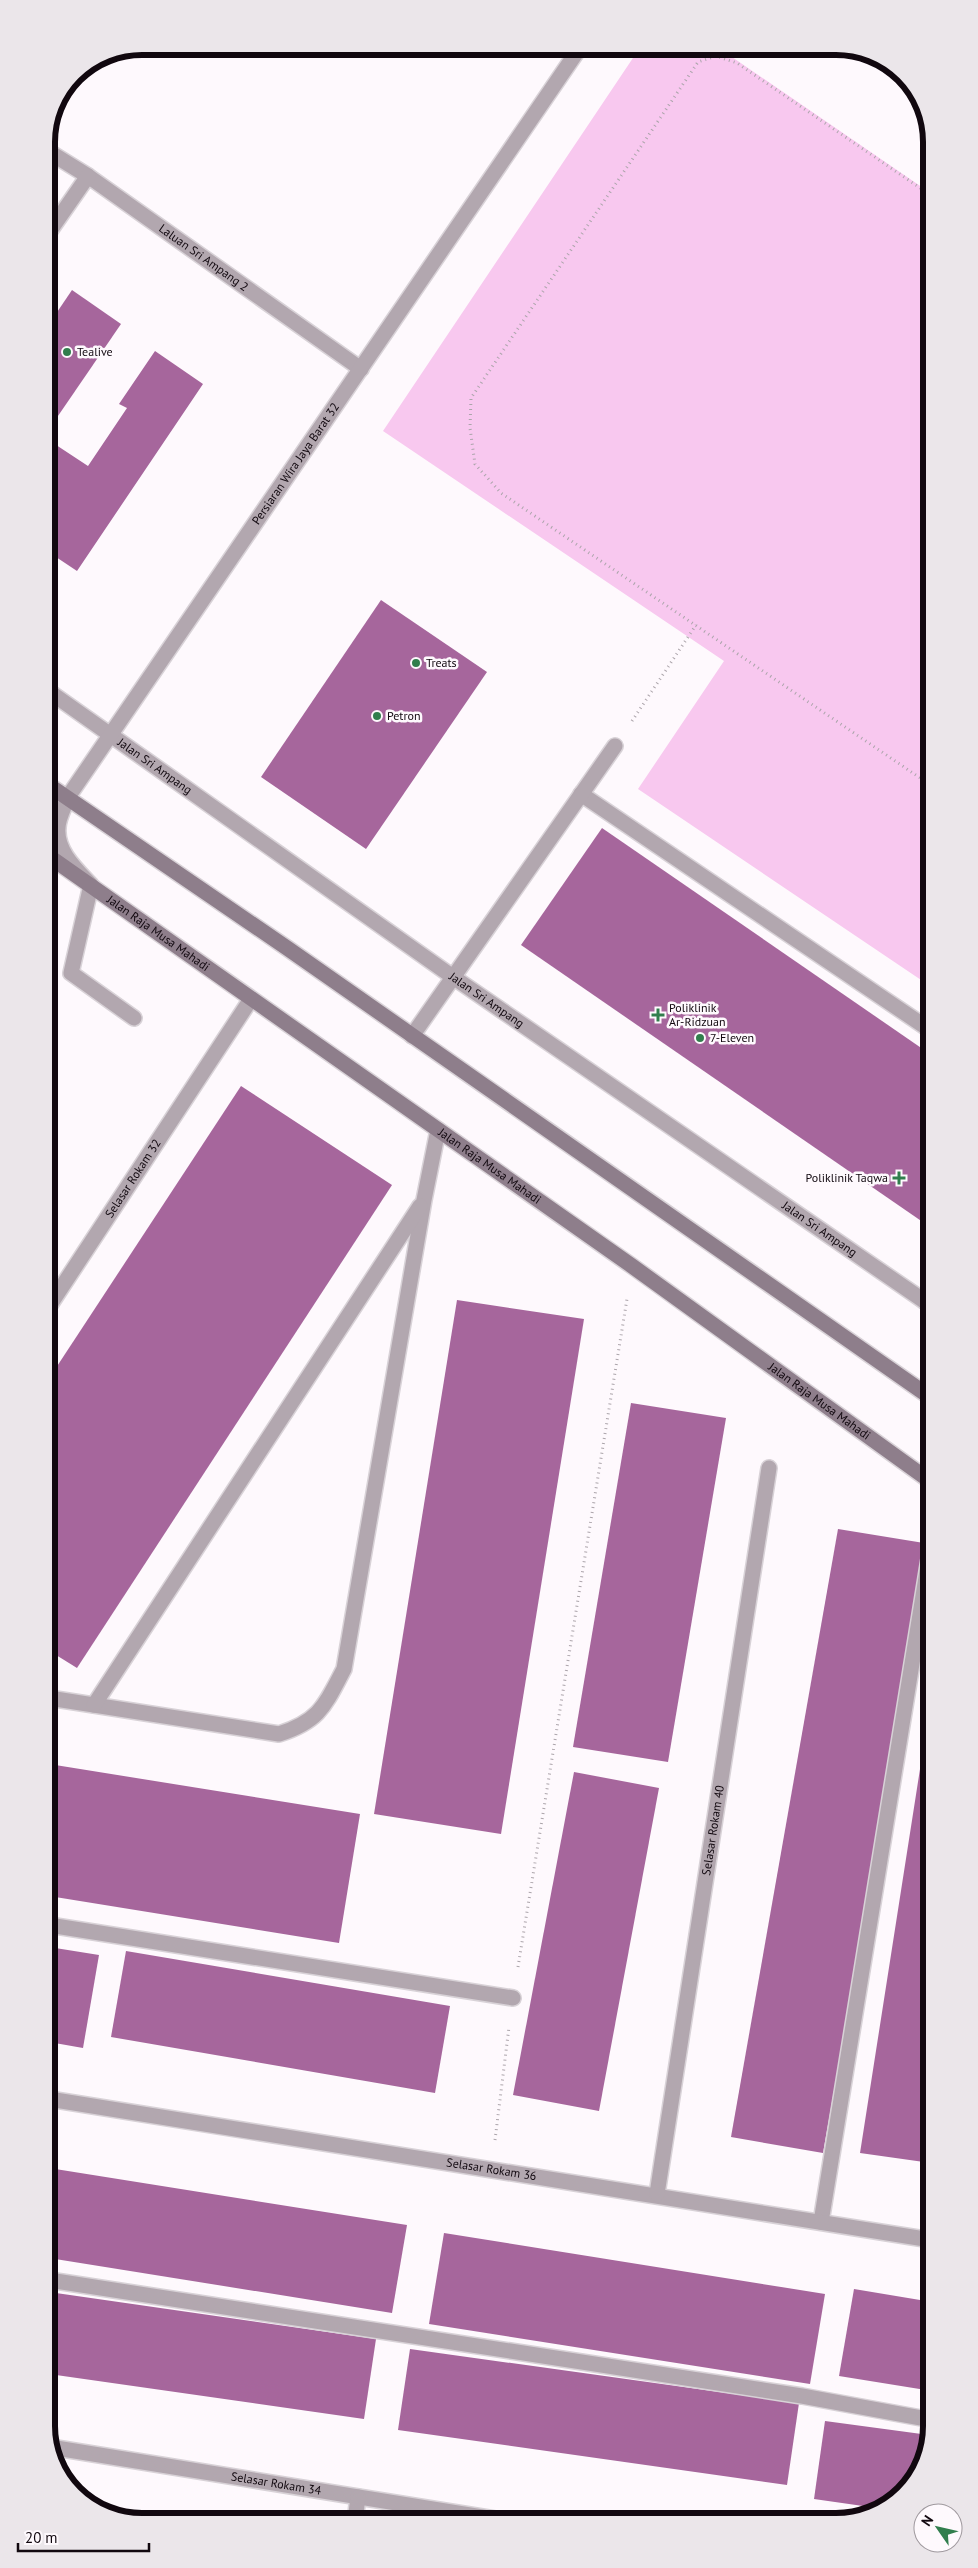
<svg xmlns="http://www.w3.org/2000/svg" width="978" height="2568" font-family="'PT Sans',sans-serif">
  <rect width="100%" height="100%" fill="#fef9fd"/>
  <path fill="#f8c8ef" d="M641,46H716L929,192L930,986L638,789L724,661L383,431Z"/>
  <g fill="#a6669c">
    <path d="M72,290L121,324L47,432V327Z"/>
    <path d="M155,351L203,384L77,571L47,551V530L51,524L47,522V439L88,466L127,408L119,404Z"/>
    <path d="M381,600L487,672L366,849L261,777Z"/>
    <path d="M602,828L930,1054V1227L521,945Z"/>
    <path d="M241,1086L392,1185L77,1668L48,1650V1380Z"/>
    <path d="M457,1300L584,1319L501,1834L374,1814Z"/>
    <path d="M631,1403L726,1418L668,1762L573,1747Z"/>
    <path d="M838,1529L930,1544L823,2153L731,2137Z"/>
    <path d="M930,1705H931V2163L860,2153Z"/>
    <path d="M49,1764L360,1814L339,1943L49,1896Z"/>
    <path d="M574,1772L659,1788L599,2111L513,2095Z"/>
    <path d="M49,1947L99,1955L83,2048L49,2042Z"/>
    <path d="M126,1951L450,2006L435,2093L111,2037Z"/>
    <path d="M49,2168L407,2225L392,2313L49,2258Z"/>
    <path d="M444,2233L825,2294L810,2384L429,2324Z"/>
    <path d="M854,2289L932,2302V2391L839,2376Z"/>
    <path d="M49,2292L376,2339L364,2419L49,2374Z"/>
    <path d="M410,2349L799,2403L787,2485L398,2430Z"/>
    <path d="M825,2421L929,2435L912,2485L877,2508L814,2499Z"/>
  </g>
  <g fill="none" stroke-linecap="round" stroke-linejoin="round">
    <defs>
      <g id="service">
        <path d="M581,794L930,1030"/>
        <path d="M412,1036L615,746"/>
        <path d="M924,1301L930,1292"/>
        <path d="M49,1698L279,1734C320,1721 325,1705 344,1669L424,1200L438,1130"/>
        <path d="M94,1705L420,1206"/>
        <path d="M821,2222L930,1553"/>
        <path d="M49,2280L802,2396L932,2420"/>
      </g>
      <g id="minor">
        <path id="s1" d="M46,150L88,176L361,369"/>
        <path d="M47,235L88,176"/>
        <path id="s2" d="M47,690L453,977L930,1305"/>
        <path id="s3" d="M134,1018L71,973L91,885C76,869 56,851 58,828C58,818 65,806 68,797L581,46"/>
        <path id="s4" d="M48,1308L251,999"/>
        <path d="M49,1925L513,1998"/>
        <path id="s5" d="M49,2099C343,2147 638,2191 931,2240"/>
        <path id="s6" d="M657,2194L769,1468"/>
        <path id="s7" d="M50,2447L501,2520"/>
        <path d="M355,2521L358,2497"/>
      </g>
      <g id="secondary">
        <path d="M47,784L287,948L930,1397"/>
        <path id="s8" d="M47,855L632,1266L930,1481"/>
      </g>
    </defs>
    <use href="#service" stroke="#d8d2d7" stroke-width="18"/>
    <use href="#minor" stroke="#d8d2d7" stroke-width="18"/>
    <use href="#secondary" stroke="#d8d2d7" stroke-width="18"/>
    <g stroke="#aca5ab" stroke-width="3" stroke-dasharray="1 4" stroke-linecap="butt">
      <path d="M929,194L737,63L716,56L698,62L471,398L470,428L475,464L501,493L929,784"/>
      <path d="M632,721L696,625"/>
      <path d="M518,1967L627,1299"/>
      <path d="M495,2140L509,2027"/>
    </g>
    <use href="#service" stroke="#b2a7af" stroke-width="15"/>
    <use href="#minor" stroke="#b2a7af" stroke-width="15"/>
    <use href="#secondary" stroke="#8e7e8b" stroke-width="15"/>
  </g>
  <g fill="#317e4d" stroke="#fef9fd" stroke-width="2">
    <circle cx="67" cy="352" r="5"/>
    <circle cx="416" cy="663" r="5"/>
    <circle cx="377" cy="716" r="5"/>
    <path d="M655.5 1007.5h5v5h5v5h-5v5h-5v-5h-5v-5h5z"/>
    <circle cx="700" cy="1038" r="5"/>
    <path d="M896.5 1170.5h5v5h5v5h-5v5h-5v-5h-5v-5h5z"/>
  </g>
  <g text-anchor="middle" stroke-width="5" stroke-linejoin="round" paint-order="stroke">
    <g font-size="12" fill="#11080f" stroke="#fef9fd">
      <text dy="4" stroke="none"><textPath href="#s1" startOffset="191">Laluan Sri Ampang 2</textPath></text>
      <text dy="4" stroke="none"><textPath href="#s3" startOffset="672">Persiaran Wira Jaya Barat 32</textPath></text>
      <text dy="4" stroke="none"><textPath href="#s2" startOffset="132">Jalan Sri Ampang</textPath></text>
      <text dy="4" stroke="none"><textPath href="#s8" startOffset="136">Jalan Raja Musa Mahadi</textPath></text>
      <text dy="4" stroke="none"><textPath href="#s2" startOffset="538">Jalan Sri Ampang</textPath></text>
      <text dy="4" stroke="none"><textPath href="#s8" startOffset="541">Jalan Raja Musa Mahadi</textPath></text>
      <text dy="4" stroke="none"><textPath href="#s4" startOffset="155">Selasar Rokam 32</textPath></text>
      <text dy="4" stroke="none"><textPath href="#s2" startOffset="942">Jalan Sri Ampang</textPath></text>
      <text dy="4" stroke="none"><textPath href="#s8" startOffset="946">Jalan Raja Musa Mahadi</textPath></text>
      <text dy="4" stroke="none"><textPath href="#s6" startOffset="368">Selasar Rokam 40</textPath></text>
      <text dy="4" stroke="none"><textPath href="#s5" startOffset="448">Selasar Rokam 36</textPath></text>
      <text dy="4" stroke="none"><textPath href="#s7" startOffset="229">Selasar Rokam 34</textPath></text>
    </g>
    <g font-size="12" fill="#11080f" stroke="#fef9fd" text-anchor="start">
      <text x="77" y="356">Tealive</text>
      <text x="426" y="667">Treats</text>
      <text x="387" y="720">Petron</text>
      <text x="669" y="1012">Poliklinik<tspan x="669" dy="14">Ar-Ridzuan</tspan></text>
      <text x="710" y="1042">7-Eleven</text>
      <text x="888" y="1182" text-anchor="end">Poliklinik Taqwa</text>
    </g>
  </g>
  <path d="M0 0H978V2568H0ZM142 55H836A87 87 0 0 1 923 142V2426A87 87 0 0 1 836 2513H142A87 87 0 0 1 55 2426V142A87 87 0 0 1 142 55Z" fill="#ebe6ea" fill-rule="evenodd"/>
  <path fill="none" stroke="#11080f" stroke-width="6" d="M142 55H836A87 87 0 0 1 923 142V2426A87 87 0 0 1 836 2513H142A87 87 0 0 1 55 2426V142A87 87 0 0 1 142 55Z"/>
  <g transform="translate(938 2528) rotate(304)"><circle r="24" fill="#fef9fd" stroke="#9f999e"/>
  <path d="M0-4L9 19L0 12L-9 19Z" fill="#317e4d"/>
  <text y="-8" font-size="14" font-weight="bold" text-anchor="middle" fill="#11080f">N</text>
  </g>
  <path d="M18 2543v8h131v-8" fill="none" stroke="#11080f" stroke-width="2.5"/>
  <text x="25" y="2543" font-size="15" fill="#11080f" stroke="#fef9fd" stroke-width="4" paint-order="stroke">20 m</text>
</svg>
